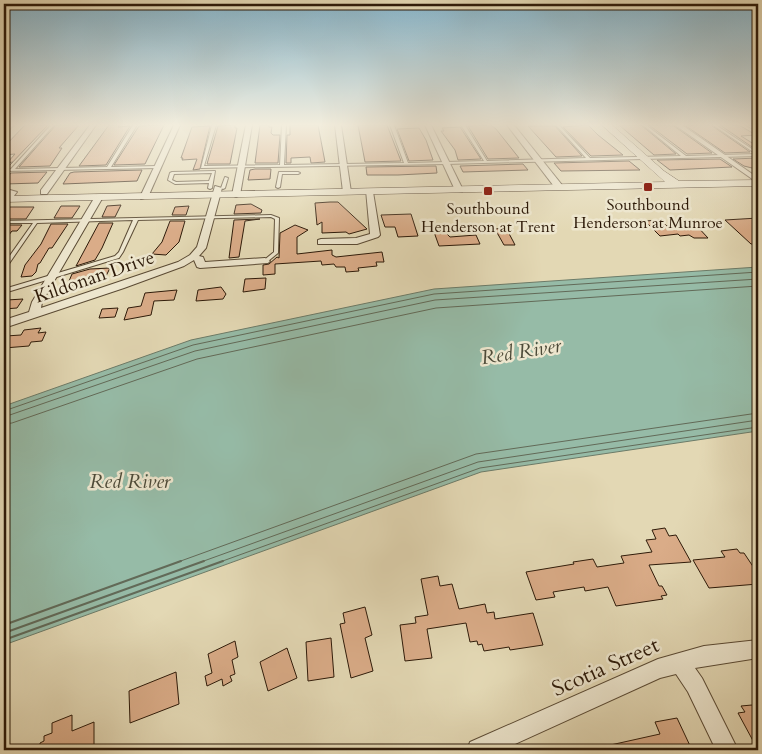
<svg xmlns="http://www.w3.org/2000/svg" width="762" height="754" font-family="Cardo,serif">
  <rect width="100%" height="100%" fill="#e3d8b4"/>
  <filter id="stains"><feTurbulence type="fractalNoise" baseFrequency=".004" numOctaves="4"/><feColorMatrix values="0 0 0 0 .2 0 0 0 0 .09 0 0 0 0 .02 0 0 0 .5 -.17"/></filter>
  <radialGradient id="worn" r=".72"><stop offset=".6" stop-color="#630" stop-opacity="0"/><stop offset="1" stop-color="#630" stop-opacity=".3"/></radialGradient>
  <path fill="#96bba7" stroke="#6c7b68" d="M758,267V431L481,472L4,645V406L191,340L434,289Z"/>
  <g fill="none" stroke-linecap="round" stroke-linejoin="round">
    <g stroke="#626a58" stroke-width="1">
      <path d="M4,411L193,345L434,294L758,272"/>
      <path d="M4,417L195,351L435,300L758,279"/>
      <path d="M4,424L12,423L197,359L436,308L758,286"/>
      <path d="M178,562L476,454L758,413"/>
      <path d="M201,562L478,462L758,420"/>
      <path d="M220,562L480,468L758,427"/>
    </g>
    <g stroke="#626a58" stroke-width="2">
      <path d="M4,625L181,561"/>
      <path d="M4,633L204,561"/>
      <path d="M4,640L223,561"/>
    </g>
  </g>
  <g fill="#daac88" stroke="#2d1a09">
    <path d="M25,125H48L8,167L13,162L7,163L15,154L4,155V147Z"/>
    <path d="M56,125H79L59,148H62L50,166L19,167Z"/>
    <path d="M109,125H119L118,127L130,126L106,165L79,166Z"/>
    <path d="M164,125L145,164L114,165L139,126Z"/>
    <path d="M260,125H269V127H272L271,133L273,135H280L278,163H255Z"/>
    <path d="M290,125H318L325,162L311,163L310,157L291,158V163H286L287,135H290Z"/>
    <path d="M358,125H387L401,161L365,162Z"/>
    <path d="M491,125L496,129L519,158L488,159L468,126Z"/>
    <path d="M588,125L598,135L623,155L591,156L563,127Z"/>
    <path d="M619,125H641L676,154L654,155Z"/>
    <path d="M649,125L674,126L712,153L687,154Z"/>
    <path d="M697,125H711L750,152L725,153L686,126Z"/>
    <path d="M720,125H739L756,135L741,136L757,146L752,147Z"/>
    <path d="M210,126L200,169L193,170L197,159L182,160L183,158H181L192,127Z"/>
    <path d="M218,126L235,125V128H237L230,164H207Z"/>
    <path d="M528,126H555L582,156L556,157Z"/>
    <path d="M460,127L481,159L458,160L455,150L441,131H444L442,128Z"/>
    <path d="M419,128L426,140L433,160L409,161L397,129Z"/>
    <path d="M758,158V167L752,168L744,166L733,159Z"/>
    <path d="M720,159L732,167L670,170L657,160Z"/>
    <path d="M629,161L640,170L561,171L554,163Z"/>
    <path d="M523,164L528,170L463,172L460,166Z"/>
    <path d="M436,166L437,173L398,175H367L366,167Z"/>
    <path d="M255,169H271L270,179L248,180L250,170Z"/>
    <path d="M142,170L137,181L63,184L70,173L74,172Z"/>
    <path d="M47,172L38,183L4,184V181L11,173Z"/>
    <path d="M330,202H338L367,229L349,234L346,232L322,233V222L317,225L315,203Z"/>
    <path d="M251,204L262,210L261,213L234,214L236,205Z"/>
    <path d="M121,205L115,217H102L107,206Z"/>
    <path d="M61,206H80L72,218H54Z"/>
    <path d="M189,206L186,215H172L175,207Z"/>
    <path d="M10,207H34L26,219H4V215Z"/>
    <path d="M411,214L418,236L398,237L395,227H385L381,215Z"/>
    <path d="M758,218V244H751L725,220Z"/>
    <path d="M260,219L245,221L239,257L229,258L234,220Z"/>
    <path d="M660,220L667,226L695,224L708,238H694L689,235L680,236L678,234L660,236L645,221Z"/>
    <path d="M170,221H185L179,242L166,255L152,254L162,242Z"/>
    <path d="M99,223H113L102,248L95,260L76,266Z"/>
    <path d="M51,224H68L52,248H49L40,263L38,264L36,272L32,276L21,277L25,265L41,244Z"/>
    <path d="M4,225H22L17,231H12L4,241Z"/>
    <path d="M295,225L308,230L297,237V254L332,250V255L336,257L382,252L384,262H376L377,266L358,268L359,271L346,272L345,267H336L334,264L322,265L321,261L275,264V274L263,275V265L269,264L277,257L279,258L280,233Z"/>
    <path d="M506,228L513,241L515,245H504L495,229Z"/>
    <path d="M443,230L450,237L476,235L480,244L439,246L434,232Z"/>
    <path d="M110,268L105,278L89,280L85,285L67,286L72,274L90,269Z"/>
    <path d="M266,278L265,289L243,292L245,279Z"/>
    <path d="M221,287L226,294L223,299L196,301L198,290Z"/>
    <path d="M177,290L174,300L154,301L151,315L124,320L128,308L141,306L145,293Z"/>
    <path d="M23,299L17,308L4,309L7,300Z"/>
    <path d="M118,308L115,317L99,318L102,309Z"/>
    <path d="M41,328L38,333L46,332L42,341L31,342L29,346L4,348L6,336L21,335L24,330Z"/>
    <path d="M665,528L669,536L676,535L691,562L649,565L659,586H662L667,595L661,596L663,599L616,606L608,587L585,591L584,587L553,592L555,597L536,600L526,572L574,564L573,562L593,559L597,567L624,563L621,556L652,552L646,540L656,539L652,530Z"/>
    <path d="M737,549L740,553H744L758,574V584L709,588L693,560L725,557L721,551Z"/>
    <path d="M438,576L440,586L452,584L459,609L485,604L487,613L494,612L495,619L533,613L543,645L510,650L509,647L484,651L482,644L478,645L477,641L470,642L466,623L427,629L432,658L405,661L400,625L416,623L415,617L428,615L421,579Z"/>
    <path d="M365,607L372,635L365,638L373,671L351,678L340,624L345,623L343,613Z"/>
    <path d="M331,638L334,677L308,681L306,642Z"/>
    <path d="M235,641L238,657L232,660L235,674L230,676L232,681L223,686L222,679L207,686L205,676L212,673L208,654Z"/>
    <path d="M287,648L297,678L268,691L260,662Z"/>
    <path d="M176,672L179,704L130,723L129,691Z"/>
    <path d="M752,705L756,711L758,710V750L738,713L745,712L741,706Z"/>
    <path d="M72,715V731L94,722V750H40V743L44,741V736L52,733V723Z"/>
    <path d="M677,718L692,750H606V746L660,734L655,722Z"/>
  </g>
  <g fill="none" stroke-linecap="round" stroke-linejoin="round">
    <defs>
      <g id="lane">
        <path d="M51,125H54L15,169L107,167L133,125H137L111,167L158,166L160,167L158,168L4,171V169H11Z"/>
        <path d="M212,125H216L204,166L280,165L282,125H286L284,165L404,163L390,125H394L408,163L484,161L461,125H465L487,161L586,158L556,125H559L590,158L681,156L643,125H646L686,156L756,154L713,125H716L758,153V156L446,164L201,168Z"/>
        <path d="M215,171L212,188L210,189L208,188L209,183L175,184L168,180L170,173L172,172ZM212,173L209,181L176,182L172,180L174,174Z"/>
        <path d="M279,172H298L300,173L298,174H282L280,187L278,188L276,187Z"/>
        <path d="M225,177L228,178L225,188L223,189L221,188Z"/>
        <path d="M271,215L279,218L278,253L267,262H263V261L274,252L275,219L271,217L138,220L123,252L119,258L4,293V289L115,256L119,252L133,220L37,223L6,268H4V264L33,223H4V221Z"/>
      </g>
      <g id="street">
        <path d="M7,125H14L4,134V129Z"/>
        <path d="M90,125H96L47,194H41V190Z"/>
        <path d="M174,125H180L148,197L141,199L140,197Z"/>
        <path d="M246,125H252L240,195L236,197L232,195Z"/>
        <path d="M335,125H341L351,192L347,194L343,192Z"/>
        <path d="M425,125H431L463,190L462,192L455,190Z"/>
        <path d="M507,125H514L562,185V189H556Z"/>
        <path d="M675,125H682L758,178V183Z"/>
        <path d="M746,125L758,127V132Z"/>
        <path d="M215,186L222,188L206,248L199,256L203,257L205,262L265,258L270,261L268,263L200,268L197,267L194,260L184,266L124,288L4,328V320L29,312L32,302L96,195L103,197L42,302L41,308L178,262L190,255L197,247Z"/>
        <path d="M10,190L17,192L7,205H4V198Z"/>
        <path d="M366,190L373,192L380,235L378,237L357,244H318V240L321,239L356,238L370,234Z"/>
        <path d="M758,640V658L695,668L702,678L738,750H716L688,692L676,674L660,678L502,750H467L470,742L658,659L704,646Z"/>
      </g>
      <path id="secondary" d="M602,125H612L664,171L679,181L758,180V186L4,202V196L665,182Z"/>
    </defs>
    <use href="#lane" stroke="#5a4a34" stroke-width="2"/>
    <use href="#street" stroke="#5a4a34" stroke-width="2"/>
    <use href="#secondary" stroke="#2d1a09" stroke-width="1"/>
    <use href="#lane" fill="#ede6ce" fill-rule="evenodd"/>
    <use href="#street" fill="#ede6ce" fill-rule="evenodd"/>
    <use href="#secondary" fill="#ede6ce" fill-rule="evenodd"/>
  </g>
  <linearGradient id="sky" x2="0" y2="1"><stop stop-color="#87b7ce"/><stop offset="0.54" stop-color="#f2eddd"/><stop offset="1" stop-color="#f2eddd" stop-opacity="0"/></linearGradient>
  <rect width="762" height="231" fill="url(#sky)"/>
  <g fill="#8f2418" stroke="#ede6ce" stroke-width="2">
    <rect x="643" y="182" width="10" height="10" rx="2.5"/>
    <rect x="483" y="186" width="10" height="10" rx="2.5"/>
  </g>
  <g text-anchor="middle" stroke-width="5" stroke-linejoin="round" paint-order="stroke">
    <g font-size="16" fill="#2d1a09" stroke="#ede6ce">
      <text x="648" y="210">Southbound<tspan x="648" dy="18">Henderson at Munroe</tspan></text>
      <text x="488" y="214">Southbound<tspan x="488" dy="18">Henderson at Trent</tspan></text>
    </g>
    <g font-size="19" fill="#2d1a09" stroke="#ede6ce">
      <text transform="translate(94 276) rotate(-19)" y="7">Kildonan Drive</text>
    </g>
    <g font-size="20" font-style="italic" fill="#4c4a38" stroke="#ede6ce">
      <text transform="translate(521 351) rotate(-9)" y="7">Red River</text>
      <text x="130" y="488">Red River</text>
    </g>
    <g font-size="22" fill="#2d1a09" stroke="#ede6ce">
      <text transform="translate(605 666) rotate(-24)" y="8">Scotia Street</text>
    </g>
  </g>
  <rect width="762" height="754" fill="none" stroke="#e3d8b4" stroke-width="20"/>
  <rect x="5" y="5" width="752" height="744" fill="none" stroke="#2d1a09" stroke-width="2.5"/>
  <rect x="10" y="10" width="742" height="734" fill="none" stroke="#2d1a09"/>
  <rect width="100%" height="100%" filter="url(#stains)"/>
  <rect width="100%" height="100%" fill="url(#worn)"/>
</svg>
